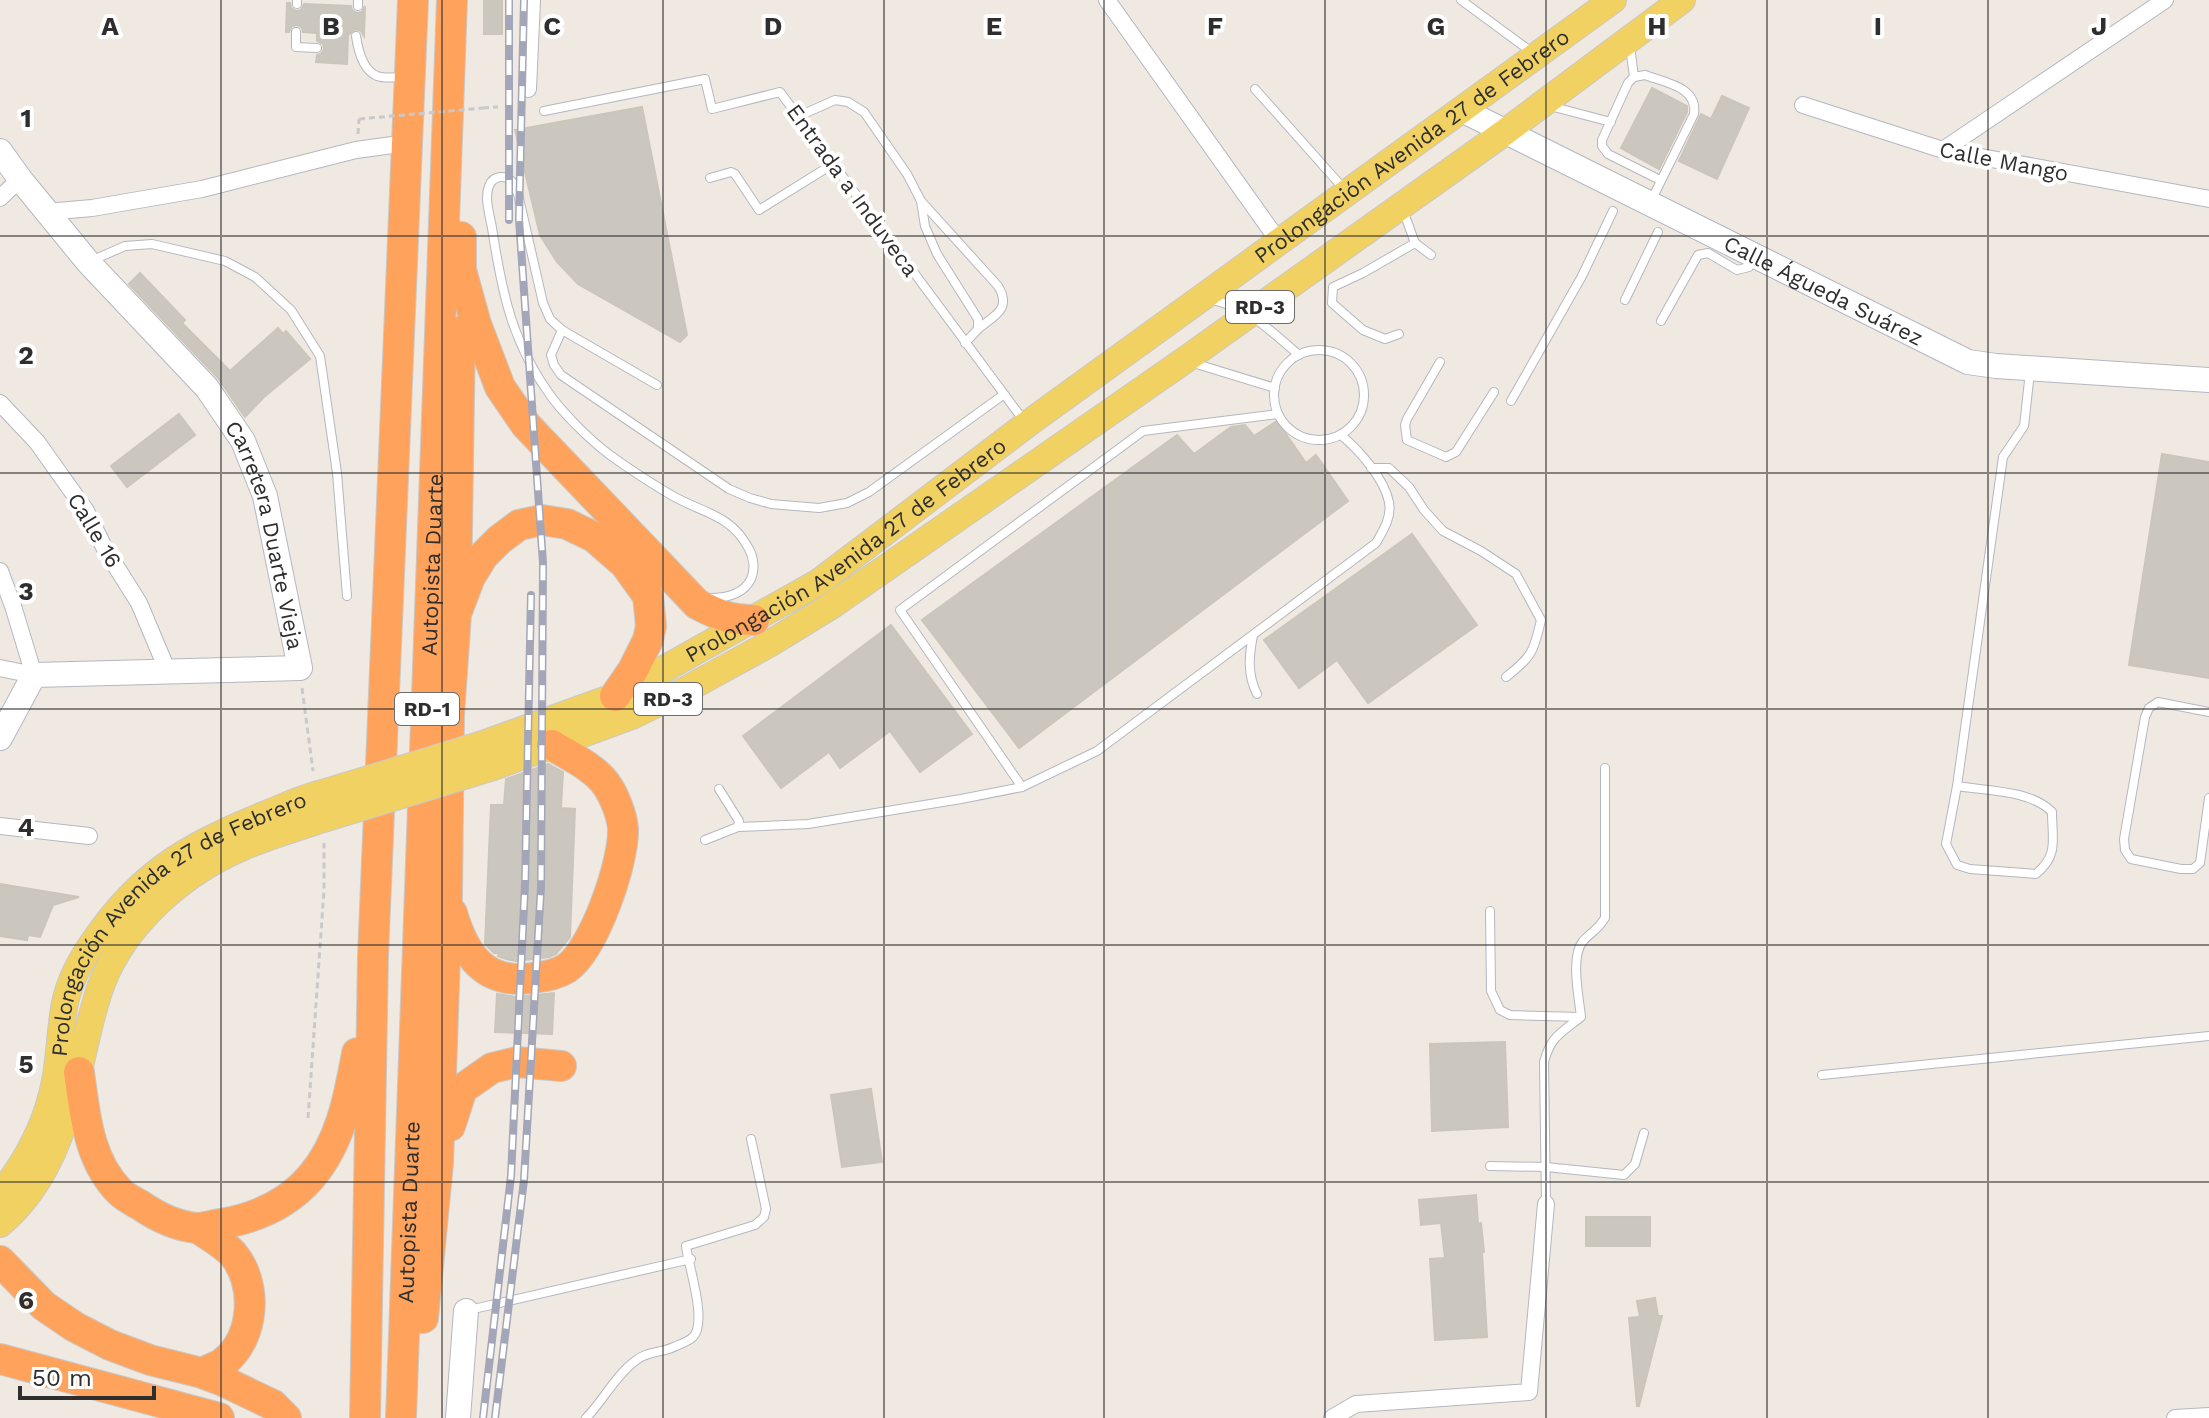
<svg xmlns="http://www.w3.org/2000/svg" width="2209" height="1418" font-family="'Work Sans',sans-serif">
  <rect width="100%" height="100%" fill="#efe9e1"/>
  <g fill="#cbc7bf" stroke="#cbc5ba" stroke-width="2">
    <rect x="484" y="0" width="18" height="34"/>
    <path d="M287,3H290L291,8L296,11L301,10L304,4L351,6L352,10L357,13L362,12L365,6L364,36L361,31L356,29L348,35L347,64L316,62L317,55L321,54L324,49L323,44L317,41V33L303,32L302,28L297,25L292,26L289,32H286Z"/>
    <path d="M1652,88L1687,106V112L1659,169L1621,148Z"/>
    <path d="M1722,96L1749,108L1717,179L1679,161L1701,114L1711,119Z"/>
    <path d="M642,107L687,335L680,342L578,284L557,262L540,235L515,130Z"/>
    <path d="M140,273L185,320L182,323L230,371L278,328L283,334L286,331L310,359L264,397L245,417L218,378L129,284Z"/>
    <path d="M179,414L195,435L127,487L111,466Z"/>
    <path d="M1277,421L1306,463L1316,455L1348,501L1019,748L922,620L1177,435L1194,454L1231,427L1245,425L1254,436Z"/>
    <path d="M2162,454L2209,462V678L2129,665Z"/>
    <path d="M1412,534L1477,625L1368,703L1337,660L1299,688L1264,640Z"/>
    <path d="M891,625L972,734L920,772L890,731L840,768L829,752L781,788L743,736Z"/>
    <path d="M548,764L563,772L561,808L575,809L570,937L556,954L549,957L516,961L506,959L498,956L499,953H494L485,944L491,805H504L506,779Z"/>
    <path d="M0,884L79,897L53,905L40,937L28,935L27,940L0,936Z"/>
    <path d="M554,993L552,1034L495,1032L497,994L516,997Z"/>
    <path d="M1505,1042L1508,1127L1432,1131L1430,1044Z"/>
    <path d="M871,1089L882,1162L842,1167L831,1095Z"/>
    <path d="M1476,1195L1478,1224L1481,1223L1484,1252H1482L1487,1337L1435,1340L1430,1259L1445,1258L1441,1223L1421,1225L1419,1200Z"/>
    <rect x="1586" y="1217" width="64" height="29"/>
    <path d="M1655,1298L1658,1316H1662L1639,1406H1637L1629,1318L1640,1317L1637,1301Z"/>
  </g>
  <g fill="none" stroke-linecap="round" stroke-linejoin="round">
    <defs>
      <g id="lane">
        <path d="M1461,0L1533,53"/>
        <path d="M297,4V0"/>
        <path d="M358,6V0"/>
        <path d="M296,32V47L317,48"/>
        <path d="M356,36C358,50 363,70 377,76C385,79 396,77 404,77"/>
        <path d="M1630,46L1634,77"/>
        <path d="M1255,89L1344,189"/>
        <path d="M1550,106L1611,122"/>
        <path d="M544,111L705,79L712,109L780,92L1024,421"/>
        <path d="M799,116L835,100L848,102L864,112L907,174L921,201L925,226L937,254L978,319V329L965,343"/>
        <path d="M710,178L731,172L735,174L759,210L833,164"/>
        <path d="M1652,199L1694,114C1698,87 1666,83 1645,75L1634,77L1628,83L1602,140V146L1608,154L1660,180"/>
        <path d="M921,201L998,286C1012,309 995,315 978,329"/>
        <path d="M1403,210L1415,243L1431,255"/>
        <path d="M93,260L125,246L152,244L225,261L255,277L291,310L320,356L337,473L347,596"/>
        <path d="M1209,299C1250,308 1268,329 1299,355"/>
        <path d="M1625,300L1658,232"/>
        <path d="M1661,321L1698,255L1708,253L1737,270L1749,267L1753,260"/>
        <path d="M562,330L551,355L554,365L561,375L729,489L750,498L771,504L819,508L847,503L869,492L1003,395"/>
        <path d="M1399,334L1385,339L1363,330L1332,303L1333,287L1363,273L1415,243"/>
        <circle cx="1319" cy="395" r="45"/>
        <path d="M1190,362L1275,388"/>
        <path d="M1440,362L1407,419L1405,425L1407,440L1446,457L1456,452L1494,392"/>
        <path d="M657,385L562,330L550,319L543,303L518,194C516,190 516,186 513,183C507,174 493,175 489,186C484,198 490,216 492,228C502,293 512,344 553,399C567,417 591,441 610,455C629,469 651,483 671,495C702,513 731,514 749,549C754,558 755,570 751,579C743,595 726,598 710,598"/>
        <path d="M1511,401L1582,276L1613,211"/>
        <path d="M1371,468H1389L1409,487L1424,510L1443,531L1481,551L1516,574L1541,620C1534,651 1532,657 1506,677"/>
        <path d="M1253,635C1249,656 1247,674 1257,694"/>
        <path d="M2209,712L2158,702L2149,708L2145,717L2124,839L2125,850L2131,859L2181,869H2193L2200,863L2209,798"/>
        <path d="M1957,786C1986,791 2031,790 2052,812C2052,839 2059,855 2036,874L1970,869L1957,865L1946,844L1957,786L2003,457L2024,426L2030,372"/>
        <path d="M1022,787L900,610L1143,431L1278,414"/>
        <path d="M738,827L808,824L961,799L1022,787L1097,751L1376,543C1383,531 1392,517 1389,502C1384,478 1359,450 1341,435"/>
        <path d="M705,840L738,827L739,821L719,789"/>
        <path d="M1490,911L1491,991L1500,1010L1510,1015L1580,1017"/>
        <path d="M1822,1075L2209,1036"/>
        <path d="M1490,1166L1546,1167L1624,1175L1635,1164L1644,1133"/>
        <path d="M1546,1204L1544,1062C1551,1036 1561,1033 1581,1017C1579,997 1570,957 1583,941C1592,931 1597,931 1605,918V768"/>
        <path d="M469,1310L691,1259"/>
        <path d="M586,1418C603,1401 615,1376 635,1361C646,1351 663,1353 676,1346C681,1344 689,1341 693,1337C708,1322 688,1265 686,1246L755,1225L764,1217L766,1209L751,1139"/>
      </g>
      <g id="street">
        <path d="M1107,0L1280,243"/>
        <path d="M528,89L532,0"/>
        <path d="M1803,105L1943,150L2209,199"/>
        <path d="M1943,150L2165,0"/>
        <path d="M0,198L20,179"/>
        <path d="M47,212L92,208L202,189L356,150L407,143"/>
        <path d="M0,403L37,442L86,511L105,549L139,603L168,672"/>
        <path d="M0,571L13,606L34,675L0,668"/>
        <path d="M0,826L89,836"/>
        <path d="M1332,1418L1356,1404L1529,1392L1546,1204"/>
        <path d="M2175,1418L2209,1416"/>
      </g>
      <g id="secondary">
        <path id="s1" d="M1462,110L1968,362L1996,366L2209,380"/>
        <path id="s2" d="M0,151L20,179L88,262L207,388L243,441L265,496L300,668L34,675L0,738"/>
        <path d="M458,1418L466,1311"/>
      </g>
      <g id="primary">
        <path id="s3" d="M483,744L616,696L819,582L1026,425L1613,0"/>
        <path d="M493,767L634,715L687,689L769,644L831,606L1185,360L1505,132L1682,0"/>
        <path id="s4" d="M0,1195C27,1161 47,1124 55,1081C60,1055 60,1028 65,1003C70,979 83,956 97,937C145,868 195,843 271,812C288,805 305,797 323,793"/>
        <path d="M0,1224C38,1192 58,1147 71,1100C83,1061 88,1020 102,983C126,922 184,872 243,847C269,836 297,828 323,819"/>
      </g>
      <g id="highway">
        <path d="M461,237V270L476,324L500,387L526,425L697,604C717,615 732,620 754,620"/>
        <path d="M456,596L460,332"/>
        <path d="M452,913C464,954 484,985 532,978C544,977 556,975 567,968C594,949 624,863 623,829C622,815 614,795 606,784C594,767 569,756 552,745"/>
        <path d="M79,1072C85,1114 88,1160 120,1192C125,1197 133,1201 140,1205C156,1216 177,1226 196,1228C204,1228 213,1225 221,1224C256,1218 287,1205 311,1177C341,1142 349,1097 357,1053"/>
        <path d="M450,1126L462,1089L492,1068L517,1062L561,1066"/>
        <path d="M198,1228C209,1236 224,1244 233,1254C258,1284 255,1337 224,1362C218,1367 209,1369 202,1373"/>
        <path d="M0,1261L44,1306L75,1327L110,1345L150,1360L202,1373L223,1381L273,1405L286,1418"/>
        <path d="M423,1318L438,1163L447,896L449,715L456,614L470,577L483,556L499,540L519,525L542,520L567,524L594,537L625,564L648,596L651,626L648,640L633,670L615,696"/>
        <path d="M0,1359L219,1418"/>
        <path d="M365,1418L373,956L413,0"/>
        <path id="s5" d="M401,1418L452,0"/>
      </g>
    </defs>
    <use href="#lane" stroke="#b4b7c1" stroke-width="10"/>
    <use href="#street" stroke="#b4b7c1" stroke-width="18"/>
    <use href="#secondary" stroke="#b4b7c1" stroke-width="26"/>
    <use href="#primary" stroke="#c9c9c9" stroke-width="28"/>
    <use href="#highway" stroke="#c9c9c9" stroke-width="32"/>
    <g stroke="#c9c9c9" stroke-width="3" stroke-dasharray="6 4" stroke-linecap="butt">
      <path d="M483,108L498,107"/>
      <path d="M358,134L359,119"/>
      <path d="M302,688L313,771"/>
      <path d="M308,1118L324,890V843"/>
    </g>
    <use href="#lane" stroke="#fff" stroke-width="8"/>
    <use href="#street" stroke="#fff" stroke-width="16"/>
    <use href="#secondary" stroke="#fff" stroke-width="24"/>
    <use href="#primary" stroke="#f2d163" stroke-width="26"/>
    <use href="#highway" stroke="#ffa35c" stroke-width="30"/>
    <defs>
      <g id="rail">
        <path d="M509,0V220"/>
        <path d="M483,1418L511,1176L525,884L531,595"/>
        <path d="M495,1418L524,1180L541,887L543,563L519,219L524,0"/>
      </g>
    </defs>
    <use href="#rail" stroke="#a3a6b8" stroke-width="8"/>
    <use href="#rail" stroke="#fff" stroke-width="5" stroke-dasharray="15" stroke-linecap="butt"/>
    <defs>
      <g id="primary-bridge">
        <path d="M323,793L483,744"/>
        <path d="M323,819L493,767"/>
      </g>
    </defs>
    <use href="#primary-bridge" stroke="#c9c9c9" stroke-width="28" stroke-linecap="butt"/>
    <path stroke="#c9c9c9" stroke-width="3" stroke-dasharray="6 4" stroke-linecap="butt" d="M359,119L483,108"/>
    <use href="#primary-bridge" stroke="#f2d163" stroke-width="26"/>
  </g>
  <path fill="none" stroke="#2e2e2e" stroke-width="2" stroke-opacity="0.55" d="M221,0V1418M442,0V1418M663,0V1418M884,0V1418M1104,0V1418M1325,0V1418M1546,0V1418M1767,0V1418M1988,0V1418M0,236H2209M0,473H2209M0,709H2209M0,945H2209M0,1182H2209"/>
  <g text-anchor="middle" stroke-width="8" stroke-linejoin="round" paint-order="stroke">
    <g fill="#fff" stroke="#6d6d6d" stroke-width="2">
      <rect x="1226" y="291" width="68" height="32" rx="6"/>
      <rect x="634" y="683" width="68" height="32" rx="6"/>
      <rect x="395" y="693" width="64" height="32" rx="6"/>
    </g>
    <g font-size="20" font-weight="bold" fill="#2e2e2e">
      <text x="1260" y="314">RD-3</text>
      <text x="668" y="706">RD-3</text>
      <text x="427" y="716">RD-1</text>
    </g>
    <g font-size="22" fill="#2e2e2e" stroke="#fff">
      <text dy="8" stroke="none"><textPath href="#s3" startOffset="1110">Prolongación Avenida 27 de Febrero</textPath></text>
      <text transform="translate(2004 161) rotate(11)" y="8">Calle Mango</text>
      <text transform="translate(853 190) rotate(54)" y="8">Entrada a Induveca</text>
      <text dy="8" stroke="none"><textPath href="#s1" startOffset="404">Calle Águeda Suárez</textPath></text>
      <text transform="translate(95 530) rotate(59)" y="8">Calle 16</text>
      <text dy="8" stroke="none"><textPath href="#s2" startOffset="476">Carretera Duarte Vieja</textPath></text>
      <text dy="8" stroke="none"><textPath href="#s3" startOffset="414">Prolongación Avenida 27 de Febrero</textPath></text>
      <text dy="8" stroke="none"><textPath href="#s5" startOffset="854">Autopista Duarte</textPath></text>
      <text dy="8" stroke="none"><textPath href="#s4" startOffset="344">Prolongación Avenida 27 de Febrero</textPath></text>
      <text dy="8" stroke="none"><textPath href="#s5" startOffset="206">Autopista Duarte</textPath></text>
    </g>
  </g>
  <g font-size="26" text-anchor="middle" font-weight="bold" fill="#2e2e2e" stroke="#fff" stroke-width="8" stroke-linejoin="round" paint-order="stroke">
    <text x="110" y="35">A</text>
    <text x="331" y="35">B</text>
    <text x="552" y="35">C</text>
    <text x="773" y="35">D</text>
    <text x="994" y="35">E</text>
    <text x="1215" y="35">F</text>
    <text x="1436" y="35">G</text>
    <text x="1657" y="35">H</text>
    <text x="1878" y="35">I</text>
    <text x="2099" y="35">J</text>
    <text x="26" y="127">1</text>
    <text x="26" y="364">2</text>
    <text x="26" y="600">3</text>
    <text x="26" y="836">4</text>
    <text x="26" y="1073">5</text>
    <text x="26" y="1309">6</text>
  </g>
  <path d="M20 1386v12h134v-12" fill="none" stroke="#2e2e2e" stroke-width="4"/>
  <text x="32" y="1386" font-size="24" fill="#2e2e2e" stroke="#ffffff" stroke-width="6" paint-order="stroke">50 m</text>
</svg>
